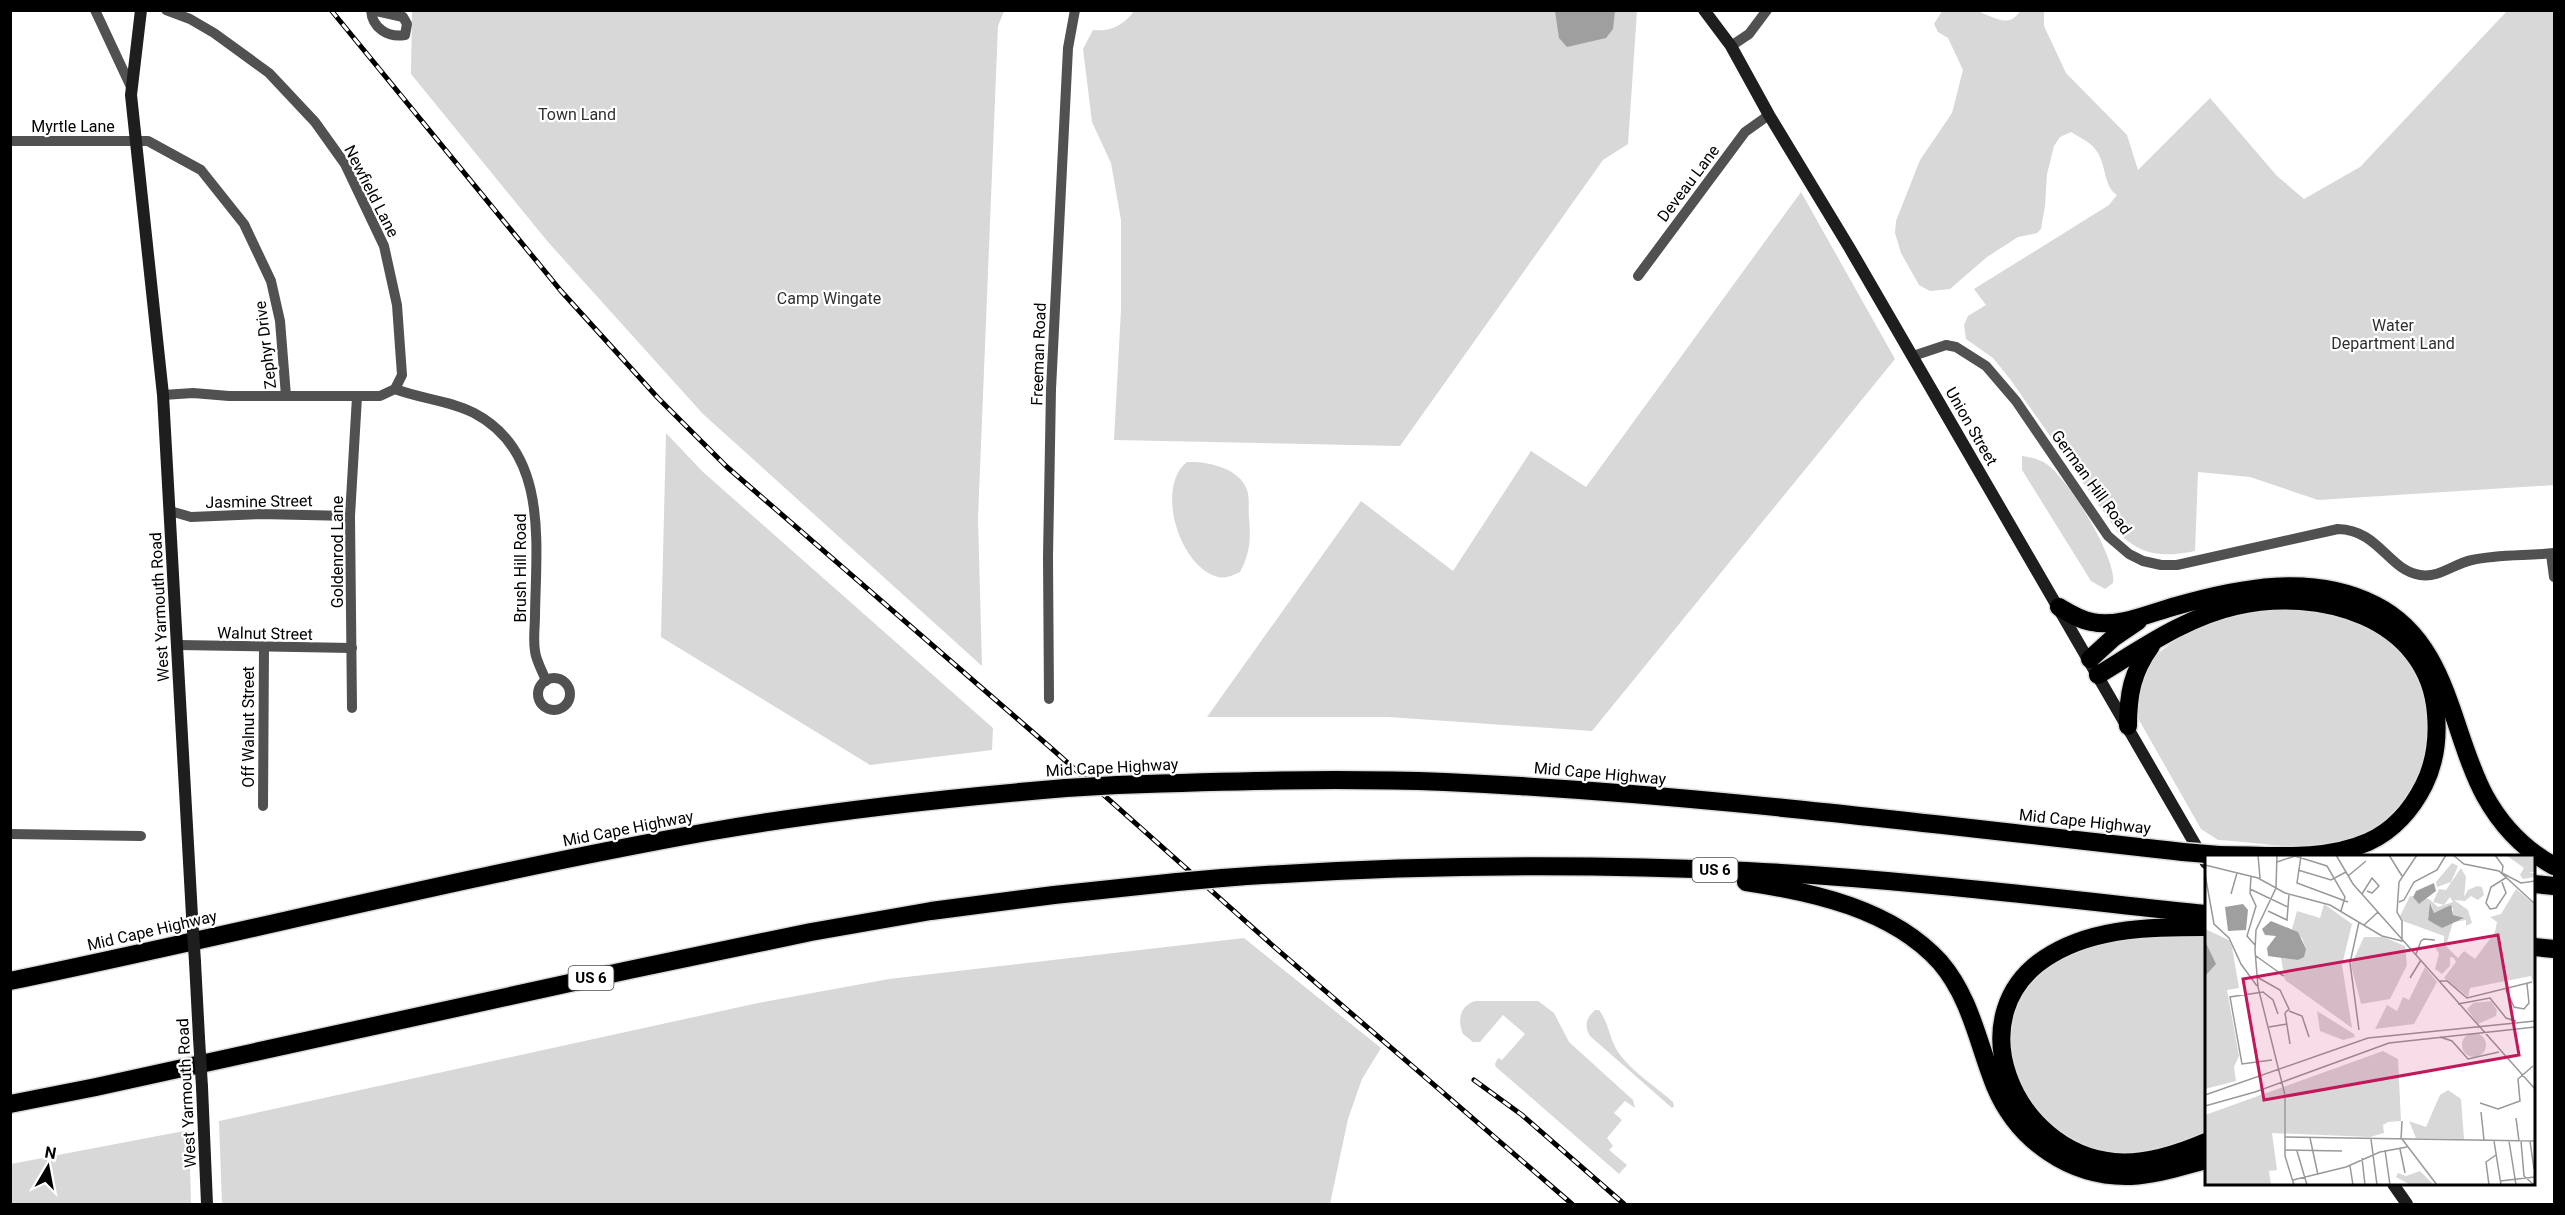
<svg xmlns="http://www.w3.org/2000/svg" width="2565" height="1215" font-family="Roboto,sans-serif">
  <rect width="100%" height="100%" fill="#fff"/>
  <g fill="#d8d8d8">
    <path d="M412,11H1004L998,26L978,518L982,666L703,414L548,242L411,74Z"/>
    <path d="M1134,11H1637L1628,144L1603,160L1400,446L1114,440L1121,310V220L1111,163L1092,122L1083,49L1093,30C1111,32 1124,25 1134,11Z"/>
    <path d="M1942,11C1952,10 1962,10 1972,10C1989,12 2007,32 2020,11H2044V26L2066,73L2127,135L2138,170L2210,98L2277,176L2304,199L2360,167L2507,11H2554V485L2318,500L2250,477L2198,472L2195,551C2163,557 2145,557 2119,534L2010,379L1993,358L1966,339L1964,325L1968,316L1986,305L1974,289L2109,205L2117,195C2104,187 2106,166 2098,153C2092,143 2081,138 2071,132L2060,137L2054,146L2047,174L2045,206L2041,229L2037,233L2018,237L1987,257L1950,289L1930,291L1919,285L1901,253L1895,233L1896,221L1920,160L1952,113L1963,70L1948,38L1938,32L1934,24Z"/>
    <path d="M1801,192L1895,359L1592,731L1388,717H1207L1361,501L1453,571L1531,451L1586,487Z"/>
    <path d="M666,433L703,472L993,728L992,750L870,765L661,637Z"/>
    <path d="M2022,456C2030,457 2038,459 2045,463C2067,476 2117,558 2113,583L2105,589L2091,581L2022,470Z"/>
    <path d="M1187,462C1207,461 1240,468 1247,490C1250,498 1248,509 1249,518C1251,538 1250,554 1240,572C1233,575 1226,579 1218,577C1179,567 1155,487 1187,462Z"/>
    <path d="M2269,609C2310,610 2352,615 2387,639C2401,649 2412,667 2419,682C2426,698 2433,717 2431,735C2428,782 2394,826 2349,841C2310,853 2258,842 2218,840L2201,829L2139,720C2120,646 2214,618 2269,609Z"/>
    <path d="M2206,934V1135C2172,1149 2138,1160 2101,1154C2083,1151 2070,1142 2057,1131C2049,1124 2035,1116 2030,1107C2022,1093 2013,1072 2009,1056C2001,1021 2028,972 2059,956C2104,934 2157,935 2206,934Z"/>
    <path d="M1244,938L1381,1048L1362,1079L1348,1119L1330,1204H222L219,1121L758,1003L889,979Z"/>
    <path d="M1475,1001H1538L1554,1013L1569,1042L1633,1100L1635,1108L1625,1101L1614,1113L1622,1120L1607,1138L1613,1146L1609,1150L1627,1165L1619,1174L1496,1067L1495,1064L1498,1058L1502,1060L1525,1034L1503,1015L1480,1042H1473L1463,1034C1457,1020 1460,1006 1475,1001Z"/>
    <path d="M1595,1010H1599C1609,1023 1609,1038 1618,1052C1631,1071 1656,1087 1673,1102L1674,1106L1672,1108L1590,1036C1584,1026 1586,1018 1595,1010Z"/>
    <path d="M189,1130L191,1204H11V1164Z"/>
  </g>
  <path fill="#9f9f9f" d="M1555,11H1615L1613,29L1606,38L1567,47L1559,38Z"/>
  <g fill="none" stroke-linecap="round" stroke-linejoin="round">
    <defs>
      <g id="motorway">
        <path d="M2059,607C2069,613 2080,620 2092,622C2118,628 2150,613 2176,606C2239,588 2312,573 2375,605C2449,642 2450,731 2485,796C2501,825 2525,850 2554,866"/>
        <path d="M2090,659L2113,638L2138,621"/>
        <path d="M2098,675C2141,649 2186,617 2236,606C2317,587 2429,616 2436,714C2438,738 2435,763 2424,785C2412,809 2393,831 2368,842C2323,862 2267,855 2219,855"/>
        <path d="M2128,726C2128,695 2132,672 2151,646"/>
        <path d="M1117,785C1226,781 1335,778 1445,782C1691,793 1937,825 2183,852"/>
        <path d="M1222,878C1397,865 1572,863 1747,871C1901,879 2054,898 2206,914"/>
        <path d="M1746,882C1813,892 1892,909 1940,962C1971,998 1978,1044 1995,1086C2018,1141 2071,1178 2131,1176C2157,1175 2182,1166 2206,1160"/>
        <path d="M2534,884L2554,886"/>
        <path d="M2206,927C2154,927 2098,927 2052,954C1953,1011 2013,1153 2114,1162C2145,1165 2178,1154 2206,1142"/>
        <path d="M2534,947L2554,949"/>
        <path d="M10,981C243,933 473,874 707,832C826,811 946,798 1066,788"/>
        <path d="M10,1104L96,1087L629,970L811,932L931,911L1054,895L1177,882"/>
      </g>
    </defs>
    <use href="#motorway" stroke="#dbdbdb" stroke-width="21"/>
    <g stroke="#515151" stroke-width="10">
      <path d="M95,10L131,87"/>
      <path d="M371,10C372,28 388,38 405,35L407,24L403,17L372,10"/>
      <path d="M1731,46L1749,34L1767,10"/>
      <path d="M10,141H148L201,170L244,224L271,281L280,321L286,396"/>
      <path d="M1638,276L1745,132L1769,115"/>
      <path d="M1913,356L1946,345L1956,347L1986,366L2016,401L2108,536L2129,554L2143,561L2161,565H2177L2338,529C2379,530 2388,570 2420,575C2440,578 2453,564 2472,560C2498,554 2528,556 2554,553"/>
      <path d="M395,389C421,399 449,400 474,413C549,452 536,544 535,615C535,627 533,639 535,651C536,661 543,672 546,681"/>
      <path d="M163,395L193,393L229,396H380L395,389L402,375L397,305L384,246L345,164L315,122L269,73L214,33L190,19L166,10"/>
      <path d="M170,511L191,517L260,514L350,516"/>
      <path d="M2551,554L2554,577"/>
      <path d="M178,645L352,648"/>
      <circle cx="554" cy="694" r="16"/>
      <path d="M1049,699L1048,557L1051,389L1068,48L1075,10"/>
      <path d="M352,708L350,516L357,397"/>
      <path d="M263,806L264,648"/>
      <path d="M10,834L141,836"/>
    </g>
    <g stroke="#1e1e1e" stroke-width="12">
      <path d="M141,10L131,95L163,395L192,916"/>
      <path d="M1704,10L1731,46L1769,115L1849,247L2206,863"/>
      <path d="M195,962L199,1038"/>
      <path d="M202,1087L207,1204"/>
      <path d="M2393,1184L2407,1204"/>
    </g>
    <use href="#motorway" stroke="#000" stroke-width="18"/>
    <defs>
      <g id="rail">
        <path d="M331,10L561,291L658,398L727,467L1051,748L1271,944L1572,1204"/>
        <path d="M1474,1080L1522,1115L1624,1204"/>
      </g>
    </defs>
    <use href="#rail" stroke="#000" stroke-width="5"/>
    <use href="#rail" stroke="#fff" stroke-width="3" stroke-dasharray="9" stroke-linecap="butt"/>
    <defs>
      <g id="motorway-bridge">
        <path d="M1066,788L1117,785"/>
        <path d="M2183,852L2219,855"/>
        <path d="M1177,882L1222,878"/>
      </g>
    </defs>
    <use href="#motorway-bridge" stroke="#dbdbdb" stroke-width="21" stroke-linecap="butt"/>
    <g stroke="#1e1e1e" stroke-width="12">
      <path d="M192,916L195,962"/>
      <path d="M199,1038L202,1087"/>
    </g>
    <use href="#motorway-bridge" stroke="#000" stroke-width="18"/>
  </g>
  <g text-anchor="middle" stroke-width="4.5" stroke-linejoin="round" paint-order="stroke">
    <g fill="#fff" stroke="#4c4c4c" stroke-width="1.5">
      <rect x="1692.5" y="858" width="45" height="24" rx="4.5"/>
      <rect x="568.5" y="966" width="45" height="24" rx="4.5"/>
    </g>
    <g font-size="15" font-weight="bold" fill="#000">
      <text x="1715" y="875">US 6</text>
      <text x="591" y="983">US 6</text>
    </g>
    <g font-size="16" fill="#2f2f2f" stroke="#fff">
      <text x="577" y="120">Town Land</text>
      <text x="829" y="304">Camp Wingate</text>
      <text x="2393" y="331">Water<tspan x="2393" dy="18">Department Land</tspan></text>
    </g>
    <g font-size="16" fill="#000" stroke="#fff">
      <text x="73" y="132">Myrtle Lane</text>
      <text transform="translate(1688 183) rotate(-53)" y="6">Deveau Lane</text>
      <text transform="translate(372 191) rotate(63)" y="6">Newfield Lane</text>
      <text transform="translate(265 345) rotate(-97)" y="6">Zephyr Drive</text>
      <text transform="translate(1038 354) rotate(-88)" y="6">Freeman Road</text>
      <text transform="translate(1972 426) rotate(60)" y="6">Union Street</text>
      <text transform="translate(2092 482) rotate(54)" y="6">German Hill Road</text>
      <text transform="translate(259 501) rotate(-1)" y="6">Jasmine Street</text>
      <text transform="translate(337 552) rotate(-90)" y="6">Goldenrod Lane</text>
      <text transform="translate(520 568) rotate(-90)" y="6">Brush Hill Road</text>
      <text transform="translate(159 607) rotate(-93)" y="6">West Yarmouth Road</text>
      <text transform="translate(265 633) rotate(1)" y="6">Walnut Street</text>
      <text transform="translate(248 727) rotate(-90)" y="6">Off Walnut Street</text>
      <text transform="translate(1112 767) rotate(-3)" y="6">Mid Cape Highway</text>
      <text transform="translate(1600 773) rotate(5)" y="6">Mid Cape Highway</text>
      <text transform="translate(2085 821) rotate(6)" y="6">Mid Cape Highway</text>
      <text transform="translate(628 828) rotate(-11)" y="6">Mid Cape Highway</text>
      <text transform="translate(152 930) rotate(-13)" y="6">Mid Cape Highway</text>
      <text transform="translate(186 1093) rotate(-93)" y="6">West Yarmouth Road</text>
    </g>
  </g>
  <g transform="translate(2205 855)">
    <rect width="330" height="330" fill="#fff"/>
    <path d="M301,0H330V16L324,18H330V22L318,24L315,20L319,13ZM247,8L253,11L246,27L232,32L231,27ZM256,13L261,22L259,42L263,35L272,31L277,32L279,40L273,45L266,41L260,46L249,45L263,55L267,68L261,71V65L248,67L241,91L253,103L259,96L270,104L290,77L292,67L285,62L296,59L311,34L330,50V134L326,121L265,133L263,142L239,123L251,107L249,103L245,102V111L237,119L230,114L234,99L230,92L239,90V81L198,66L195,61L205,41L224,44L233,52L248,47L245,42L239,50L228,47L234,34L241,35ZM226,49L229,58L248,53V60L258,65H248L237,73L223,63ZM119,49L147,69L137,110L147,173L80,125L76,103L94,105L101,94L97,83L87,74L92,56L115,63ZM0,74L24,85L27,92L34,133L22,135L34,201L29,212L31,226L0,234ZM159,82H178L200,91L202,110L185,144L156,149L146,110ZM220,112L232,127L209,169L170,174L182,150L192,156L198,142L204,145ZM286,146L292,155L291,161L273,169L262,154L268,148ZM112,156L149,179L150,182L138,185L115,176ZM257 190a12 12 0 1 1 24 0a12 12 0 1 1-24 0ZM178,196L193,204L196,266L183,267L178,270L179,278L165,282L67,278L72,315L64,316L66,330H0V260ZM243,235L256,244L259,284L211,283L204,266L198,264L221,272L235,240ZM215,316L229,330H206L191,322L193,318L201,321Z" fill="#d8d8d8" fill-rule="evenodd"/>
    <path d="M229,28L231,36L214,49L208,42L211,36ZM225,48L229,58L246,50L248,60L259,63L237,73L223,65ZM38,49L43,55L41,75L23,76L20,52ZM66,66L93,77L101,94L99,102L93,105L63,101L62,93L71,81L60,80L57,74ZM0,86L11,109L1,120H0Z" fill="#9f9f9f"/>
    <path fill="none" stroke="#999" stroke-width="1.5" d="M53,0L55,23M72,0L71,33L51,75L50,95L53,132L80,240V301L89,330M131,0L148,29L330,234M184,0L197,21M248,0L259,9L294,16L330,49M290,0L298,11L297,18L316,28L330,26M96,1L92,28L143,47M72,7L90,1L122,11L140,42L136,56M0,10L53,23L80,38L125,50L177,81L197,86V66L192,57L194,27L212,0M93,15L126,25L141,17M0,19L9,69L24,83L36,109L52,131M46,21L45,38L51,51L42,81L50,90M143,21L161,6M297,27L301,38L291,53L285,54L281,48L286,32L302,22M45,34L83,52M26,39L32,18M157,39L167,23L174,31L167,38L162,36M194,47L199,45L209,27L232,15L241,0M63,56L82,65L84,39M154,67L145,108L154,175M159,70L173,57M211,99L216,86L219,84L230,85H226M51,101L79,121L75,119M52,122L75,135L84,154L80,158M205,123L216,105M234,126H242L262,143L327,127M301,135L309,152L319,154L324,148L322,129M40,138L53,207M253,149L285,143L301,163L311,166M84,156L97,161L104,182M80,158L85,189M64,172L82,169M235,182L247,186L263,204L294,197M67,205L37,209L25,142L58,137L68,145L73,159M0,240L163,183L330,166M275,248L293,254L315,246L313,224L328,211M0,251L50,237L184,188L330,172M276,257L279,285M311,263L314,286M80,282L330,286M105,283L113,320M166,284L172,330M196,284L197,266M197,284L232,330M289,286L296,330M304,286L311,330M316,286L319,321L329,330M325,286L329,314M195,294L200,318M80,295L137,296M180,295L185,330M92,296L102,330M157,303L160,330M145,311L148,330M88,325L141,312L175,297L202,292M295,326L330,322M284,330L281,307L291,300"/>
    <path fill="#c2185b" fill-opacity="0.15" stroke="#c2185b" stroke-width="3" d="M293,80L314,200L59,245L38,124Z"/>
    <rect width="330" height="330" fill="none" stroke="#000" stroke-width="3"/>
  </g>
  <rect width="2565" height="1215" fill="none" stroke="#000000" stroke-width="24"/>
  <g transform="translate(48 1167) rotate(10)" stroke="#ffffff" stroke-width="4.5" paint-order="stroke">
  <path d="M0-4.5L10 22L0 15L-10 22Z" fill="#000000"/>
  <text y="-9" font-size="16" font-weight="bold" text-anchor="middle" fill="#000000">N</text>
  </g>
</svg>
